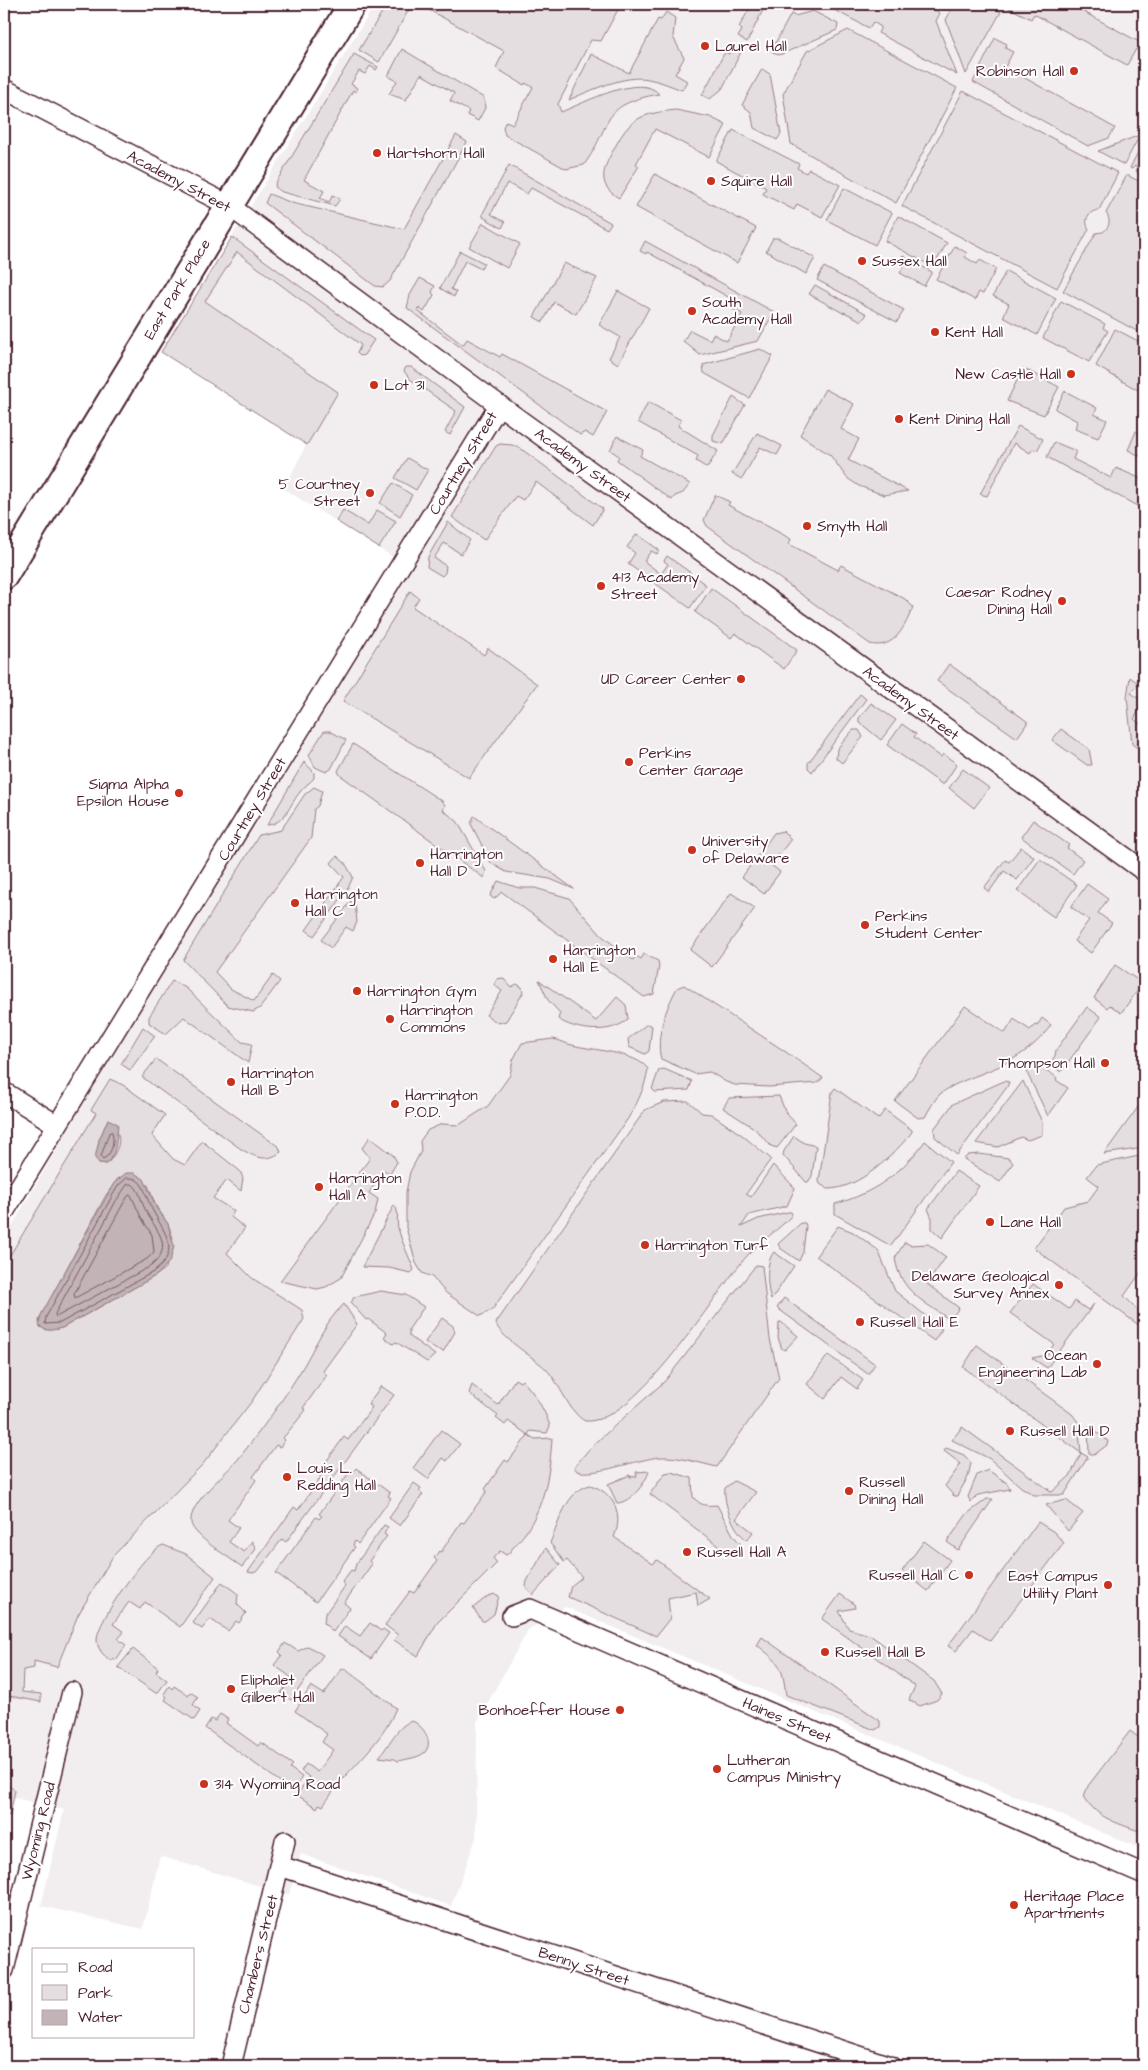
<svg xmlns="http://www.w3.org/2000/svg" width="1148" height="2070" font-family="'Architects Daughter',sans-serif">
  <rect width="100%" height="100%" fill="#fff"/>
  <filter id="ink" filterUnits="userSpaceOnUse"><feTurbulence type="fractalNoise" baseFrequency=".02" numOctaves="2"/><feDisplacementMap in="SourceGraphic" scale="10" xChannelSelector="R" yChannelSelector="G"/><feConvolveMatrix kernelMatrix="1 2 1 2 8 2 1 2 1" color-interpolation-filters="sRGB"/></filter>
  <g filter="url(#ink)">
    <path fill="#f2eeef" d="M375,4H1144V1850L565,1607L528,1630L477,1722L476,1838L451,1906L301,1854L289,1895L160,1856L143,1929L41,1906L64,1810L4,1795V1240L67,1131L412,569L284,489L306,445L161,352Z"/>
    <g fill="#e5dee0" stroke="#987e86" fill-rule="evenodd">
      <path d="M387,4H412L379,62L359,50Z"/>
      <path d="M418,4H621L601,41L591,40L558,104L561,112C584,103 641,72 659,94C598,105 614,123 584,165L566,169L505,135L503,127L506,121L513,124L533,87L525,83L524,85L496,68L504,51Z"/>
      <path d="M752,4H766L747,42L738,37L742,30L739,27Z"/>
      <path d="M835,4H923L940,13L936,21L957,75L878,33L881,27L873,22L869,28L834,10L837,5Z"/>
      <path d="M954,4H986L1001,12L966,74L946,20Z"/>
      <path d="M1002,4H1069L1143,44L1140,50L1136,49L1127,65L1034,14L1031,19Z"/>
      <path d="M813,11L838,24L837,30L782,54L778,55L771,51L791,14L795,16Z"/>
      <path d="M666,12L675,18L673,37L684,58L675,74L687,81L682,90C671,86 660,81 648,79C626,74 589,91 569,100L591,54L629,73L658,19L661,20Z"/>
      <path d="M848,30L957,88L896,203L791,144L783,94L807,51Z"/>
      <path d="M995,38L1007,44L1005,48L1013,52L1005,67L1115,128L1109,138L1088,146L973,82Z"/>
      <path d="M733,47L741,52L722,89L710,99L702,95L725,52L729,54Z"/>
      <path d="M402,49L484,98L485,108L478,121L467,115L469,111L450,101L454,93L421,74L406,100L389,94L397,81L388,76Z"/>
      <path d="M354,54L378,67L376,70L370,66L365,74L359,71L351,84L357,88L356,92L353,90L304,180L324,191L320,198L329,202L333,195L340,199L335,206L282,192L276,188L275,184Z"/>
      <path d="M762,69L770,74L781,134L777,140L754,128L751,112L742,105Z"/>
      <path d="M963,91L1118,173L1099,210C1089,211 1083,219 1089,229L1057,288L902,206Z"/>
      <path d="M676,110L710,117L726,125L709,157L655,129L636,164L639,166L619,198C596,185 603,168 614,149C618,141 623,132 629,126C641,113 660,112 676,110Z"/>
      <path d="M733,130L799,164L797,168L806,173L809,169L840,185L822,217L797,204L794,210L763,194L766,188L716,161Z"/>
      <path d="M456,135L467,142L390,281L383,287L375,286L265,203L269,194L292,203L404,229Z"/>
      <path d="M1140,135L1124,165L1098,151Z"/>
      <path d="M1144,140V176L1136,171L1138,167L1135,166L1132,169L1130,168Z"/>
      <path d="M509,165L611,223L607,229L531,188L527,194L507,183L491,214L505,222L502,228L483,217V213Z"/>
      <path d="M655,174L756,228L737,263L636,207Z"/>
      <path d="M1127,175L1144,184V335L1063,291L1096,233L1103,232C1110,227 1111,220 1106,213Z"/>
      <path d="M844,188L892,213L875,245L827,220Z"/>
      <path d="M898,216L947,243L933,267L885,241Z"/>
      <path d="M483,223L520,244L507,268L469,247Z"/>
      <path d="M232,237L374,340L364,355L360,356L357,353L361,345L237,252L205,301L338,392L307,445L161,352Z"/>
      <path d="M773,238H778L815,258L806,274L766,251Z"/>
      <path d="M645,241L774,312L758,341L700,355L683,341L690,330L710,340L713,334L727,341L742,314L728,307L732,299L647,252L646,254L640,251Z"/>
      <path d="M955,246L967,253L965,257L977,264L980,260L996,269L983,294L979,292L975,300L936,279Z"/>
      <path d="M460,251L484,263L481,269L465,261L451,289L456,292L454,297L440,288Z"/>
      <path d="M903,256L932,272L924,286L900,273L906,262L900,259Z"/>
      <path d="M564,263L597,278L576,314L554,302L543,322L534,317Z"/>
      <path d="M824,267L904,310L897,322L817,280Z"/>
      <path d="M1006,271L1056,298L1037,335L1003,317L1009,304L993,296Z"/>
      <path d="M420,278L435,286L432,292L434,295L424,312L419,308L418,311L463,345L467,339L500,357L502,354L607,412L593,437L585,432L580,435L571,428L407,308L410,295Z"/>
      <path d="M815,285L867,314L862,321L844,312L843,313L809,294Z"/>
      <path d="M618,291L649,308L618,364L609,358L620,337L599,325Z"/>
      <path d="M1061,301L1105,324L1103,328L1108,331L1089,362L1043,338Z"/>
      <path d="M1115,329L1144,344V390L1136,389L1096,366Z"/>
      <path d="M760,349L773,356L749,398L704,373L703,365Z"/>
      <path d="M406,367H411L465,407L450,435L445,432L456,411L410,379L404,371Z"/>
      <path d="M1023,368L1059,387L1044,415L1007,401Z"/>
      <path d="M825,389L854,404L841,429L859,439L848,460L908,491L884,495L859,486L847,478L830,455L800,435Z"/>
      <path d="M1065,391L1097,408L1094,414L1107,420L1098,438L1075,429L1077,421L1055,409Z"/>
      <path d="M733,397L745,405L723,444L713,441V435Z"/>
      <path d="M648,402L681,420L678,426L718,451L707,468L696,461L698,456L638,422Z"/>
      <path d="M1018,426L1043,439L1037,451L1033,449L1030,453L1014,443L987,496L980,494Z"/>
      <path d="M1136,431L1144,435V458L1128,450Z"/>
      <path d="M757,433L782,446L777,455L760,447L742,479L732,474Z"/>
      <path d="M617,436L643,450L640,456L690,484L683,493L675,496L672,500L617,460L619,456L610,450Z"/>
      <path d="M1054,442L1076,451L1073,459L1111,478L1116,468L1144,480V490L1137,506L1047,457Z"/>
      <path d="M500,444L512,445L520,448L603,509L593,525L536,482L523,500L516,496L484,540L452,517L496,446Z"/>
      <path d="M407,458L428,470L416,490L395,478Z"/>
      <path d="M393,483L412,495L400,516L380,503Z"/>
      <path d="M715,495L730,502L728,505L791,539L789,544L838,570L841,565L905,599L913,607C905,626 895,650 870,644L707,526L704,520Z"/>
      <path d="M343,510L368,525L377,510L396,521L379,548L336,521Z"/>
      <path d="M448,522L470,540L461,554L444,543L434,558L446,566L445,573L442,576L427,567L428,557Z"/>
      <path d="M637,534L659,550L657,554L651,551L644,561L661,574L668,564L664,561L667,556L691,573L689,577L692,579L694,576L706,585L690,608L628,564L635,553L627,547Z"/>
      <path d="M711,588L797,650L784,669L735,633L731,638L695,612Z"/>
      <path d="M410,591L419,598L413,607L484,655L488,648L537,684L469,778L343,701Z"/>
      <path d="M949,664L1028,722L1017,738L937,681Z"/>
      <path d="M1130,677L1138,683L1131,693L1144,702L1134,719L1144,727V753L1132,744L1127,697Z"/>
      <path d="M860,694L866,699L812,772L808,768V763Z"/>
      <path d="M871,703L896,720L881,740L859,722V718Z"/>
      <path d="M902,724L916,734L914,737L941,757L943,754L957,764L943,785L887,745Z"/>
      <path d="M1061,729L1089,749L1092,765H1087L1052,740Z"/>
      <path d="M853,730H859L863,737L842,763L836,758L837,749Z"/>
      <path d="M324,731H330L346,740L331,769L326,772L315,767L309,755Z"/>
      <path d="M353,744L442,801L445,805L443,810L457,821L486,871L484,878L340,775L338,771Z"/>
      <path d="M304,762L314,772V778C310,783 304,786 300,792C290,804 285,824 267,825Z"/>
      <path d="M963,769L989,788L974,808L949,788Z"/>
      <path d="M314,787L322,791L318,806L314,809L311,838L215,972L231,989L254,1001L273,975L280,981L260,1008L253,1012L228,1006L183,960L259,835L281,830L305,794Z"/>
      <path d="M474,816L574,889L550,879L506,872L491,863L471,824Z"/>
      <path d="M1033,820L1069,845L1067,848L1083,860L1073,874L1021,837Z"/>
      <path d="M783,831L791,839L771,865L780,872L764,894L742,877L774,833Z"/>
      <path d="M1021,847L1034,857L1017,880L1004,871L989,892L984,888L1005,860L1009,862Z"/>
      <path d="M337,856L345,863L353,877L347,890L314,936L306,930L344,877L331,863Z"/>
      <path d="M1040,859L1077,885L1054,917L1017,891Z"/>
      <path d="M498,881L519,888H535L569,898L601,935L633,960L636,956L641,959L644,954L658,961L659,966L654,994L644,997L502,892L494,899L490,896Z"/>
      <path d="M1087,884L1108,899L1098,913L1112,923L1091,953L1074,941L1089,920L1071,907Z"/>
      <path d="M731,893L755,908L712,967L690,950Z"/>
      <path d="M351,901L355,903L357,922L353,931L346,927L331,948L321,940Z"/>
      <path d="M1115,965L1144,984V988L1141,986L1121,1013L1110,1005L1107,1008L1094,998Z"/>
      <path d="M503,978L511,987L517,984L522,987L523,993L506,1021L498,1023L486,1015L502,991L494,985L497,979Z"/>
      <path d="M539,980L596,1021L617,997L626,1005L628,1019C612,1035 575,1031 558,1019L560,1013L548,1000Z"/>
      <path d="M172,981L186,988L242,1042L252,1044L248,1063L184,1017L166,1034L149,1023V1017Z"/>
      <path d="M684,985L783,1050L823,1078L817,1083L769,1087L735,1085L726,1082L710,1072L695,1074L661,1059C655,1037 666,1008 677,988Z"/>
      <path d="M965,1006L1005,1033L1014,1019L1030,1030L1035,1025L1037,1026L1042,1018L1051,1025C1033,1051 1007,1064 978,1075C965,1080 952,1085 940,1094C934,1100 929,1110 925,1117L918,1118L895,1101Z"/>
      <path d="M1087,1007L1101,1017L1061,1072L1049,1064L1055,1056L1056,1050Z"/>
      <path d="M647,1024L652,1026L649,1051L645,1054L629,1047L628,1039Z"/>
      <path d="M143,1027L155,1036L130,1070L121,1064Z"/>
      <path d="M553,1039C560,1040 566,1044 572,1045C591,1050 636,1052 648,1069C645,1088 637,1104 627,1120L492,1310L480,1316L446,1293L432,1277L422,1273L416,1263L406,1228V1192L410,1172L421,1151L420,1141L428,1130L442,1124L459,1125L488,1106L510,1075L513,1060L522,1043Z"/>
      <path d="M156,1059L279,1147L281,1152C266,1163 255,1157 241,1149L142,1077Z"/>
      <path d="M1031,1066C1041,1067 1049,1071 1057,1078L1056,1080L1068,1088L1048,1116L1027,1073Z"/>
      <path d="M664,1069L692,1081L689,1090L655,1092L652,1089L659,1070Z"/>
      <path d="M110,1079L123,1085L165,1115L152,1135L173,1159L185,1165L202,1141L240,1171L243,1178L241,1191L227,1180L213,1198L234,1211L231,1217L245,1228L227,1253L252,1278L302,1310L304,1319L252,1401L203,1464L113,1556L78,1615L57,1667L34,1661V1668L23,1670L22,1692L41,1694V1702L4,1695V1265L96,1113L91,1110ZM108,1119C124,1135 121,1148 107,1164L99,1163V1140ZM119,1177L148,1185L155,1204L168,1224L173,1238L166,1268L157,1275L62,1328L49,1330L40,1327L39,1320L106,1195Z"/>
      <path d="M1004,1081L1009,1082L1007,1087L957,1155L935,1137L934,1129L953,1104Z"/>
      <path d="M1023,1081L1042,1122V1135L1028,1140L1021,1137L998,1147L976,1143Z"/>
      <path d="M835,1088L878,1119L885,1110L912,1130V1132C894,1155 859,1189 828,1189L820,1184L819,1181L832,1092Z"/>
      <path d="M779,1096L786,1113L796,1124L777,1148L771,1146L754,1128L723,1108L729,1098Z"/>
      <path d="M1144,1099V1148L1104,1154Z"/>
      <path d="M688,1101L702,1113L711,1114L742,1135L771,1159L746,1194L751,1197L773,1165L795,1188L787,1206L749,1215L741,1227L758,1219L788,1212H791L792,1215C779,1230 760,1241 747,1256C714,1293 637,1425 585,1421C569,1413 560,1383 546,1369C535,1358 498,1336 496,1323L645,1110L664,1102Z"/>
      <path d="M794,1136L804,1143L816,1146L812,1176L808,1182H806L783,1155L784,1151Z"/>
      <path d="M370,1137L393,1155L397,1162L390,1174L384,1170L369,1193L378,1199L375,1213L341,1278L326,1287L317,1289L280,1281L370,1158L362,1148Z"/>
      <path d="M925,1141L951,1162L891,1246L835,1214V1204C873,1194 903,1172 925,1141Z"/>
      <path d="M979,1154L1009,1158L1013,1163L1000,1182L964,1159L968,1155Z"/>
      <path d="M1144,1155V1268L1124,1296L1144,1316V1329L1034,1248L1064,1207L1088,1201L1099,1186L1087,1177L1096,1165Z"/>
      <path d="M956,1171L979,1186L942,1238L932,1229V1218L928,1209Z"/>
      <path d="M394,1205C400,1211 396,1220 398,1228C402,1243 409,1256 414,1270L411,1273L389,1268L362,1267Z"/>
      <path d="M801,1223H805L806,1226L803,1252L799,1261L780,1248L778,1244Z"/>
      <path d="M838,1226L853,1232L878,1250L895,1291L942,1329L934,1341L816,1256Z"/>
      <path d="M905,1242L910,1245L928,1244L946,1257L927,1284L959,1308L950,1320C925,1302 900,1292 895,1258Z"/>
      <path d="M774,1252L794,1266L771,1300C767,1288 765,1262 774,1252Z"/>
      <path d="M756,1265L762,1266L770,1339L779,1378L717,1467C699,1463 678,1456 660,1457C638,1459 593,1477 577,1471L574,1467L591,1447L665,1381Z"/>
      <path d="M1033,1284L1069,1309L1075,1301L1088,1310L1094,1304L1047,1368L1032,1358L1047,1355L1054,1344L1010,1313Z"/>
      <path d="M381,1291L406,1295L424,1307L409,1329V1336L435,1355L427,1362L396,1342L393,1344L384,1337L387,1333L368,1319L366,1320L351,1303L354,1297Z"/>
      <path d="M784,1298L875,1364L868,1374L777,1308Z"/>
      <path d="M344,1304L357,1324L323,1371L327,1375L303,1408L306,1410L283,1438L285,1440L280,1447L276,1445L253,1477L256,1480L228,1520L239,1528L229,1542L244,1552L252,1541L256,1549L242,1567C230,1558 193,1536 191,1523C188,1503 227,1473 239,1458C262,1429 284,1399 303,1367C316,1345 325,1322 344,1304Z"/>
      <path d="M442,1318L453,1326L455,1332L443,1352L439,1349L438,1351L425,1342Z"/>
      <path d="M781,1322L798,1336L785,1350L782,1349L778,1338L779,1323Z"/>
      <path d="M977,1345L1072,1414L1078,1422L1081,1453L1088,1457L1064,1495H1034L1021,1487L990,1459L952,1440L962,1427L1052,1492L1070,1476L1081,1453L963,1367Z"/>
      <path d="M828,1355L863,1380L857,1389L841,1377L825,1399L807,1384Z"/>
      <path d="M515,1379L520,1382L522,1380C535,1394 544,1408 550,1426L547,1433L530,1431L528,1435L535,1439L552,1438C550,1472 545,1503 526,1532C521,1539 514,1546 509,1553L506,1555L500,1551L493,1558L497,1563L437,1623L418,1656L394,1640L398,1635L385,1625L410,1591L414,1593L437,1561L434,1558L439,1551L441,1552L461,1522L464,1523L487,1491L485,1489L505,1460L508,1462L528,1435L508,1421L505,1425L496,1418L498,1416L469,1393L472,1385L498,1405Z"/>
      <path d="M381,1386L394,1395L286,1542L282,1539L258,1571L253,1573L248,1572L294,1507L298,1510L321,1477L317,1474L344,1437L348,1440L370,1410L372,1407L368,1404Z"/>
      <path d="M1088,1426L1108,1441L1107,1445L1094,1455L1089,1453Z"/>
      <path d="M441,1430L460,1444L447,1461L443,1458L428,1479L413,1468Z"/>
      <path d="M946,1448L964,1455L971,1463L968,1477L957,1496H954L945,1486L961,1464L944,1451Z"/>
      <path d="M356,1468L390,1493L388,1496L391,1498L358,1544L355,1541L353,1545L355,1547L316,1602L276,1573L316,1517L319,1519L322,1516L319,1514L351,1470L354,1471Z"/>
      <path d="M988,1470L1007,1483L1010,1489L978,1495L971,1502L968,1497L977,1475Z"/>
      <path d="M649,1471C646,1483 630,1503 617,1503L608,1484L630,1475V1477L637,1476L636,1472Z"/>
      <path d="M671,1472L692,1478L693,1497C701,1506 706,1506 717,1505L733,1535L743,1547L735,1558L650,1494L665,1473Z"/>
      <path d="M734,1481L756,1492L736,1519L753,1532L747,1540C734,1531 723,1504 725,1488Z"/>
      <path d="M414,1483L421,1488L419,1491L423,1494L400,1526L389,1518Z"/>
      <path d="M590,1485C614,1492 624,1515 614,1537L653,1564L657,1560L710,1599L698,1606L696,1592L668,1598L670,1618L656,1636L568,1597L571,1586L582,1577L567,1560L564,1562L550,1543C559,1523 566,1491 590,1485Z"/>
      <path d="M987,1499H993L958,1550L947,1542L967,1514Z"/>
      <path d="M1066,1500L1083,1513L1068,1531L1046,1505Z"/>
      <path d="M1038,1522L1054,1532L1064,1543L990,1641L973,1629L956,1651L948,1646Z"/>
      <path d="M384,1525L388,1527L384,1534L387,1536L369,1561L372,1564L344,1603L350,1608L333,1632L324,1623L325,1614L345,1586L342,1582L351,1570L354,1571L356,1564Z"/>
      <path d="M924,1541L950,1560L928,1591L902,1571Z"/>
      <path d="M163,1545L186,1554L215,1577L180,1627L145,1602L140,1609L129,1602L113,1624L124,1632L118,1639L126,1645L116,1660L113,1658L111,1661C103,1655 97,1649 97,1639C97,1622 146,1550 163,1545Z"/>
      <path d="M546,1548L560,1565L533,1595L526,1587L527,1581Z"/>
      <path d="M222,1582L238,1594L237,1604L246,1613L239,1623L236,1621L228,1631L210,1619L202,1629L193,1623Z"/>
      <path d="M495,1594L499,1596L494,1614L485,1621H482L473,1608L488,1596Z"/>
      <path d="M840,1594L854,1604L855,1608L839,1611L849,1629L870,1635L934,1681L942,1694L937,1700L920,1706L909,1700L915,1686L822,1619Z"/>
      <path d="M370,1623L381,1631L383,1629L389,1633L371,1659L338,1636L345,1626L360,1636Z"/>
      <path d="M762,1637L880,1721V1727L875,1730L786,1695C782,1665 781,1664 757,1645Z"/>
      <path d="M285,1643L298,1651L308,1646L323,1655L291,1700L281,1693L292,1678L274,1665L282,1655L279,1652Z"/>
      <path d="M133,1649L158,1668L156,1672L167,1680L157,1694L118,1667Z"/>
      <path d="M345,1669L396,1708C385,1737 361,1758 341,1781C335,1788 329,1798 323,1806L319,1804L317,1808L297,1795L309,1777L301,1771L306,1764L317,1772L333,1750L322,1742L327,1734L295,1711L311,1686L324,1694L341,1670Z"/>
      <path d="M169,1686L172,1689L174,1686L188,1695L190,1692L198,1697L193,1705L200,1711L194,1720L165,1700L167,1697L164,1694Z"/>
      <path d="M220,1714L228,1719L226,1723L258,1746L261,1742L293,1765L290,1768L302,1777L293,1791L205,1728L211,1719L215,1721Z"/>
      <path d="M412,1721C423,1725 435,1743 424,1753C418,1758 406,1759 398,1761L395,1759L379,1757C389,1746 397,1725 412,1721Z"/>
      <path d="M1144,1729V1833C1121,1824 1096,1819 1084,1796L1088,1786L1130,1731L1138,1737Z"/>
      <path d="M4,1783L15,1790L10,1816L4,1814Z"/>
    </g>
    <g fill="#c1b3b6" stroke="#91787e">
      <path d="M108,1119L118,1124C116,1141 118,1150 107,1164L99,1163L95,1158L99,1140Z"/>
      <path d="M126,1173H134L144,1179L157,1209L168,1224L174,1246L170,1261L157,1275L62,1328C54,1330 43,1333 39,1324L41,1315L114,1183Z"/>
    </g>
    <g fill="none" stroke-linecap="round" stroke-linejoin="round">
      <g stroke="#7a5a63" stroke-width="1">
        <path d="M112,1132C115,1141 112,1155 103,1159L101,1156L109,1133Z"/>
        <path d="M127,1178C145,1176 145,1197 152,1209C163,1231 182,1250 155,1271L60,1323L45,1324L46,1317L111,1198L118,1186Z"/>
        <path d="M128,1184H132C140,1190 141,1201 145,1209C154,1229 176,1245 151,1266L56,1317L55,1314L116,1201Z"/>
        <path d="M131,1195L141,1217L152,1235L154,1252L147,1259L75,1298L74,1294L123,1204L128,1196Z"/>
      </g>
      <defs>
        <g id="street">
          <path d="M4,89L228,205L499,405L1144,871"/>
          <path d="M4,1092L57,1125"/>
          <path d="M4,1212L499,405"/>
          <path d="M512,1616L530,1609L1144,1874"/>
          <path d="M280,1866L890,2066"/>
          <path d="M4,1970L72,1692"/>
          <path d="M231,2066L285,1841"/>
        </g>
        <path id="secondary" d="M4,576L352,4"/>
      </defs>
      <use href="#street" stroke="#4a1f2b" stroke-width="22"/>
      <use href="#secondary" stroke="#4a1f2b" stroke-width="30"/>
      <use href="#street" stroke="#fff" stroke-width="19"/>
      <use href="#secondary" stroke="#fff" stroke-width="26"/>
    </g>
  </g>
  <g fill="#c8321e" stroke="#fff" stroke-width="2">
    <circle cx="705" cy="46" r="5"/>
    <circle cx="1074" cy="71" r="5"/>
    <circle cx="377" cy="153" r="5"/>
    <circle cx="711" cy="181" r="5"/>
    <circle cx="862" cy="261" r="5"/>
    <circle cx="692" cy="311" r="5"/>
    <circle cx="935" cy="332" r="5"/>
    <circle cx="1071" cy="374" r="5"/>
    <circle cx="374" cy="385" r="5"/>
    <circle cx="899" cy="419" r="5"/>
    <circle cx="370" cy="493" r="5"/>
    <circle cx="807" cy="526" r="5"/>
    <circle cx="601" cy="586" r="5"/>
    <circle cx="1062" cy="601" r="5"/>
    <circle cx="741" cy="679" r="5"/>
    <circle cx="629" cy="762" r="5"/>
    <circle cx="179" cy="793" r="5"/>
    <circle cx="692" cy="850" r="5"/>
    <circle cx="420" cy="863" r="5"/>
    <circle cx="295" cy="903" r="5"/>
    <circle cx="865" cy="925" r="5"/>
    <circle cx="553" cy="959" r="5"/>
    <circle cx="357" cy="991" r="5"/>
    <circle cx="390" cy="1019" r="5"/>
    <circle cx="1105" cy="1063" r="5"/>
    <circle cx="231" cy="1082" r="5"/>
    <circle cx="395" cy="1104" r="5"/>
    <circle cx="319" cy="1187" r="5"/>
    <circle cx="990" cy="1222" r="5"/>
    <circle cx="645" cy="1245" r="5"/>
    <circle cx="1059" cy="1285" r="5"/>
    <circle cx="860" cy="1322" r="5"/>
    <circle cx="1097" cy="1364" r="5"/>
    <circle cx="1010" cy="1431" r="5"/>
    <circle cx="287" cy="1477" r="5"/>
    <circle cx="849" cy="1491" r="5"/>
    <circle cx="687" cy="1552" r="5"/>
    <circle cx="969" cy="1575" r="5"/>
    <circle cx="1108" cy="1585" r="5"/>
    <circle cx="825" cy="1652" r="5"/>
    <circle cx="231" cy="1689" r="5"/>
    <circle cx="620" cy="1710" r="5"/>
    <circle cx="717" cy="1769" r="5"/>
    <circle cx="204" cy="1784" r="5"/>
    <circle cx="1014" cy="1905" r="5"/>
  </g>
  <g text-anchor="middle" stroke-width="4" stroke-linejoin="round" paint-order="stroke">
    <g font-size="15" fill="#4a1f2b" stroke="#fff" text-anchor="start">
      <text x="715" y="51">Laurel Hall</text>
      <text x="1064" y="76" text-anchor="end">Robinson Hall</text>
      <text x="387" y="158">Hartshorn Hall</text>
      <text x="721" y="186">Squire Hall</text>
      <text x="872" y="266">Sussex Hall</text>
      <text x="702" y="307">South<tspan x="702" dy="17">Academy Hall</tspan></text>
      <text x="945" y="337">Kent Hall</text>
      <text x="1061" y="379" text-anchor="end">New Castle Hall</text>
      <text x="384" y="390">Lot 31</text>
      <text x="909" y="424">Kent Dining Hall</text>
      <text x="360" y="489" text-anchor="end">5 Courtney<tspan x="360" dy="17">Street</tspan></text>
      <text x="817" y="531">Smyth Hall</text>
      <text x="611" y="582">413 Academy<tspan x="611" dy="17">Street</tspan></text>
      <text x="1052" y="597" text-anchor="end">Caesar Rodney<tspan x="1052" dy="17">Dining Hall</tspan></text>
      <text x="731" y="684" text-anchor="end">UD Career Center</text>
      <text x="639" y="758">Perkins<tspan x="639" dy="17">Center Garage</tspan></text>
      <text x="169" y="789" text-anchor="end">Sigma Alpha<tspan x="169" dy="17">Epsilon House</tspan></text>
      <text x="702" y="846">University<tspan x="702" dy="17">of Delaware</tspan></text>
      <text x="430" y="859">Harrington<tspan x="430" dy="17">Hall D</tspan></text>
      <text x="305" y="899">Harrington<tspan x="305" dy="17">Hall C</tspan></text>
      <text x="875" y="921">Perkins<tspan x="875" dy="17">Student Center</tspan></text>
      <text x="563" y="955">Harrington<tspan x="563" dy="17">Hall E</tspan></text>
      <text x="367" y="996">Harrington Gym</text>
      <text x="400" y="1015">Harrington<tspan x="400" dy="17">Commons</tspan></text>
      <text x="1095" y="1068" text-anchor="end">Thompson Hall</text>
      <text x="241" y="1078">Harrington<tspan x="241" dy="17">Hall B</tspan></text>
      <text x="405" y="1100">Harrington<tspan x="405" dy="17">P.O.D.</tspan></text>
      <text x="329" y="1183">Harrington<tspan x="329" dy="17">Hall A</tspan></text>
      <text x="1000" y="1227">Lane Hall</text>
      <text x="655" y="1250">Harrington Turf</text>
      <text x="1049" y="1281" text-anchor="end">Delaware Geological<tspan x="1049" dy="17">Survey Annex</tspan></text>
      <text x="870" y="1327">Russell Hall E</text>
      <text x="1087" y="1360" text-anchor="end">Ocean<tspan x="1087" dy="17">Engineering Lab</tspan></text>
      <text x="1020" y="1436">Russell Hall D</text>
      <text x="297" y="1473">Louis L.<tspan x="297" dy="17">Redding Hall</tspan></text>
      <text x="859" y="1487">Russell<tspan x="859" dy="17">Dining Hall</tspan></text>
      <text x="697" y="1557">Russell Hall A</text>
      <text x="959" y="1580" text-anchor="end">Russell Hall C</text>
      <text x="1098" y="1581" text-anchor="end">East Campus<tspan x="1098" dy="17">Utility Plant</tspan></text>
      <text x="835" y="1657">Russell Hall B</text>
      <text x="241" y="1685">Eliphalet<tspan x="241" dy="17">Gilbert Hall</tspan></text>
      <text x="610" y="1715" text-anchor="end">Bonhoeffer House</text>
      <text x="727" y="1765">Lutheran<tspan x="727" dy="17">Campus Ministry</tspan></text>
      <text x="214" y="1789">314 Wyoming Road</text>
      <text x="1024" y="1901">Heritage Place<tspan x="1024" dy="17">Apartments</tspan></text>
    </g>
    <g font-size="15" fill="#4a1f2b" stroke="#fff">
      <text transform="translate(179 181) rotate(28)" y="5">Academy Street</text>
      <text transform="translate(177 289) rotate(-59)" y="5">East Park Place</text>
      <text transform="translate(463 463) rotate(-59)" y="5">Courtney Street</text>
      <text transform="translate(583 465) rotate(36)" y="5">Academy Street</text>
      <text transform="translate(911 703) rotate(36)" y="5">Academy Street</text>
      <text transform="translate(252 809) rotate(-59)" y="5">Courtney Street</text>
      <text transform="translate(787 1720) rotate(23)" y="5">Haines Street</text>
      <text transform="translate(38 1831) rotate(-76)" y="5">Wyoming Road</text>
      <text transform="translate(258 1954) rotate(-76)" y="5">Chambers Street</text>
      <text transform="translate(584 1966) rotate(18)" y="5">Benny Street</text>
    </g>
  </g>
  <rect width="1148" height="2070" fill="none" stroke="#fff" stroke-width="20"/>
  <rect x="10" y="10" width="1128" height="2050" fill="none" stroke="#4a1f2b" stroke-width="2" filter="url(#ink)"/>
  <rect x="32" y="1948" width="162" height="90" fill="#ffffff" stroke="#b7a5aa"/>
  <rect x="42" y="1964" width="25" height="8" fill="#ffffff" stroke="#b7a5aa"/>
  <text x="78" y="1972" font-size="15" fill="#4a1f2b">Road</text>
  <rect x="42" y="1985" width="25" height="15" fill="#e5dee0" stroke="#b7a5aa"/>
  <text x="78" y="1998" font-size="15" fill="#4a1f2b">Park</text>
  <rect x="42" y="2010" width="25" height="15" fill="#c1b3b6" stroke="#b7a5aa"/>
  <text x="78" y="2022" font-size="15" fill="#4a1f2b">Water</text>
</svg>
